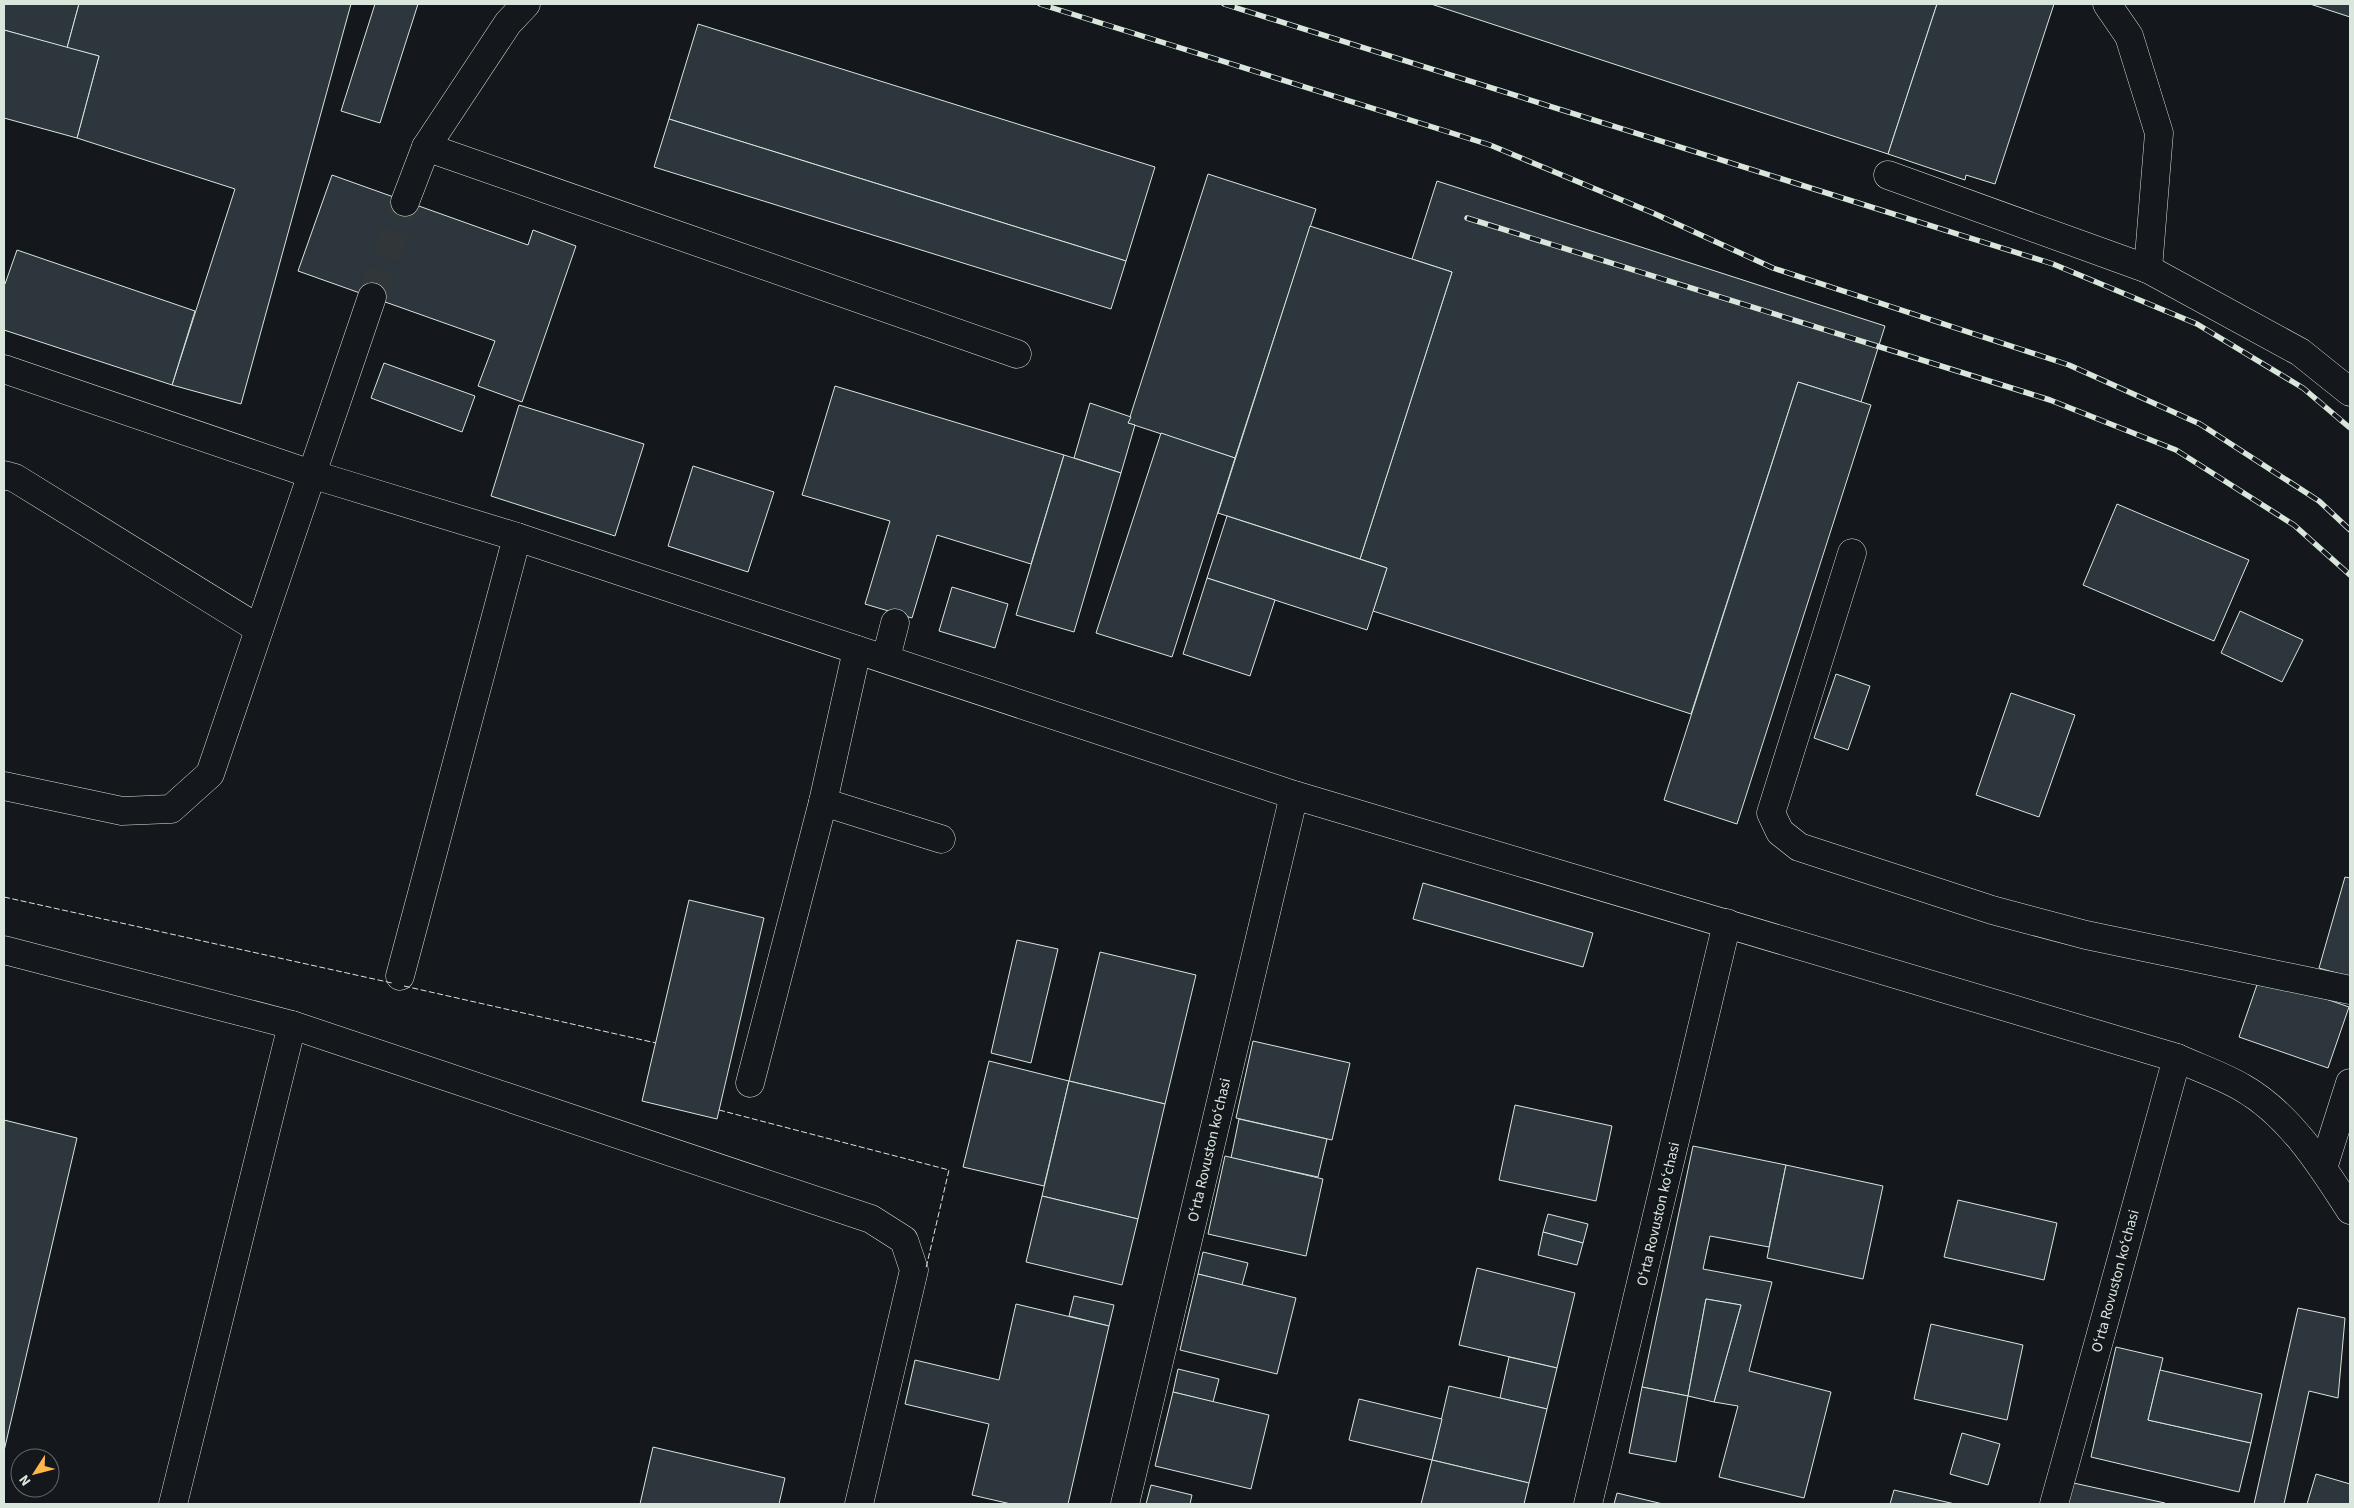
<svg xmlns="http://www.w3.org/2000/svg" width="2354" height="1508" font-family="'Source Sans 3',sans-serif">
  <rect width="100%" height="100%" fill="#14181c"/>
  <g fill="#2c363c" stroke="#d8e6dc">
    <path d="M4,4H79L67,48L4,30Z"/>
    <path d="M79,4H351L241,404L172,385L235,189L77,138L99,56L67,48Z"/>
    <path d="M375,4H418L380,123L341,111Z"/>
    <path d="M1431,4H1937L1888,154Z"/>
    <path d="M1937,4H2054L1995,184L1966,175L1965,180L1888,154Z"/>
    <path d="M2310,4H2350V17Z"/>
    <path d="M698,24L1155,167L1126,261L669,119Z"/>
    <path d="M4,30L99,56L77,138L4,118Z"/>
    <path d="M669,119L1126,261L1111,309L654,167Z"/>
    <path d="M1208,174L1316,209L1235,458L1128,423Z"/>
    <path d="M332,175L528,245L533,230L576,246L522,402L478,386L495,341L298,271Z"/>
    <path d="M1437,181L1885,326L1861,402L1798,382L1691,714L1373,611L1387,568L1360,559L1452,272L1412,259Z"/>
    <path d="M1310,226L1452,272L1360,559L1218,513Z"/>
    <path d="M17,250L195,311L172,385L4,330V284H5Z"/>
    <path d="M384,363L475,396L462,432L371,398Z"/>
    <path d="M1798,382L1871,405L1737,824L1664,800Z"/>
    <path d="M835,386L1064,455L1031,564L937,535L912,618L865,604L890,521L802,495Z"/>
    <path d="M1090,403L1131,417L1128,423L1135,425L1121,473L1074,458Z"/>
    <path d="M519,405L644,444L615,536L491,496Z"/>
    <path d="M1161,433L1235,458L1172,657L1096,633Z"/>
    <path d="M1064,455L1121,473L1074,632L1016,615Z"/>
    <path d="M693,466L774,492L748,572L668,546Z"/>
    <path d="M2117,504L2249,560L2214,641L2083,585Z"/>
    <path d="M1227,516L1387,568L1367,630L1207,578Z"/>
    <path d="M1207,578L1275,600L1250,676L1183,654Z"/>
    <path d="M952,587L1008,604L995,648L939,631Z"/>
    <path d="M2240,611L2303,640L2282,682L2221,653Z"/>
    <path d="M1836,674L1870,686L1848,750L1814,738Z"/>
    <path d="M2011,693L2075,715L2039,817L1976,795Z"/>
    <path d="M2345,877L2350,878V977L2319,968Z"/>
    <path d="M1423,883L1593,933L1583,967L1413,919Z"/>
    <path d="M689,900L764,918L717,1119L642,1101Z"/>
    <path d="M1017,940L1058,949L1031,1063L991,1053Z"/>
    <path d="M1100,952L1196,975L1165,1104L1069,1081Z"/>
    <path d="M2260,976L2349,1007L2328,1068L2239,1037Z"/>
    <path d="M1253,1041L1350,1063L1332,1140L1236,1118Z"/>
    <path d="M989,1061L1069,1081L1044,1186L963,1167Z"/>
    <path d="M1069,1081L1165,1104L1138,1219L1042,1196Z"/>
    <path d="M1515,1105L1612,1126L1596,1201L1499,1180Z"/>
    <path d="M1239,1119L1327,1139L1318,1177L1231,1158Z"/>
    <path d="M4,1120L77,1138L4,1451Z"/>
    <path d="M1693,1146L1786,1165L1769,1247L1710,1236L1703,1269L1772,1282L1749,1371L1831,1392L1804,1498L1719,1477L1738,1406L1714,1402L1741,1305L1706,1299L1688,1396L1642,1387Z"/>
    <path d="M1225,1156L1323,1179L1306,1256L1208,1234Z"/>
    <path d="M1786,1165L1883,1186L1863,1279L1767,1258Z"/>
    <path d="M1042,1196L1138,1219L1122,1285L1026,1262Z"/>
    <path d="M1958,1200L2057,1223L2044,1280L1944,1257Z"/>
    <path d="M1548,1214L1588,1224L1583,1243L1543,1232Z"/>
    <path d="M1543,1232L1583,1243L1577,1265L1538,1255Z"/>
    <path d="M1203,1252L1248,1263L1242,1285L1198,1274Z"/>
    <path d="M1477,1268L1575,1293L1557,1368L1459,1345Z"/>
    <path d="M1198,1274L1296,1298L1277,1374L1180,1350Z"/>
    <path d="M1074,1296L1114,1305L1109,1326L1069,1316Z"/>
    <path d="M1706,1299L1741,1305L1714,1402L1688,1396Z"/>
    <path d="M1016,1304L1109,1326L1068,1504H1011L972,1495L989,1424L905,1404L915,1360L999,1380Z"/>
    <path d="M2298,1308L2345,1318L2338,1398L2309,1391L2284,1504H2254Z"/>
    <path d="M1931,1324L2023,1345L2007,1420L1914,1399Z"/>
    <path d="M2116,1347L2163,1358L2148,1420L2251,1443L2239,1492L2091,1457Z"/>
    <path d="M1509,1357L1557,1368L1547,1409L1500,1398Z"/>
    <path d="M1178,1369L1219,1379L1213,1402L1173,1392Z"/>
    <path d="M2160,1370L2262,1394L2251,1443L2148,1420Z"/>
    <path d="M1449,1386L1547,1409L1529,1483L1432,1460Z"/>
    <path d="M1642,1387L1688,1396L1676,1462L1629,1453Z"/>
    <path d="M1173,1392L1269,1415L1251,1489L1155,1466Z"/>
    <path d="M1359,1399L1442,1419L1432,1460L1349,1440Z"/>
    <path d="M1962,1433L2000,1444L1988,1485L1950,1474Z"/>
    <path d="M653,1447L785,1478L779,1504H640Z"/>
    <path d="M1432,1460L1529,1483L1524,1504H1421Z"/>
    <path d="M2316,1474L2350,1484V1504H2307Z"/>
    <path d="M2069,1482L2165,1503V1504H2064Z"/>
    <path d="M1151,1485L1192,1495L1190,1504H1146Z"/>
    <path d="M1894,1490L1955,1504H1890Z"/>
    <path d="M1617,1493L1663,1504H1614Z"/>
  </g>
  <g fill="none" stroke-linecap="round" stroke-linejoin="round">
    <path stroke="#313739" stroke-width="28" stroke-dasharray="28 14" stroke-linecap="butt" d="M372,297L405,202"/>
    <defs>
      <g id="minor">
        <path d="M2107,4L2129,36L2159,133L2148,269"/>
        <path d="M426,147L1017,354"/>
        <path d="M1888,175L2148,269L2300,352L2350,392"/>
        <path d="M405,202L426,147L508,23L526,4"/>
        <path d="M4,369L311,474L517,537L1294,795L2177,1058C2199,1068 2223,1076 2243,1088C2290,1115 2322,1166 2350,1210"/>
        <path d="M4,475L15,478L259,629"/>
        <path d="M1852,553L1771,813L1780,832L1799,847L1992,910L2086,935L2350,990"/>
        <path d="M886,658L895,623"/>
        <path d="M4,786L122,811L171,809L210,774L372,297"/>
        <path d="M823,802L941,839"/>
        <path d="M4,950L292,1025L871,1219L904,1240L914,1270L859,1504"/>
        <path d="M400,976L517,537"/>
        <path d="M750,1083L823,802L857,650"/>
        <path d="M2323,1168L2350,1083"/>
        <path d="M173,1504L292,1025"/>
        <path d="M1125,1504L1294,795"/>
        <path d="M1588,1504L1727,923"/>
        <path d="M2054,1504L2177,1058"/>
      </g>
    </defs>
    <use href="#minor" stroke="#d8e6dc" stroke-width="29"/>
    <use href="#minor" stroke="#14181c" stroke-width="28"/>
    <defs>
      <g id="rail">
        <path d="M1040,4L1490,145L1653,213L1773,268L2069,365L2200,424L2319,501L2350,530"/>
        <path d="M1224,4L2053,264L2197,324L2303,388L2350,428"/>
        <path d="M1467,218L2050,400L2176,450L2294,525L2350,575"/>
      </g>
    </defs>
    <use href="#rail" stroke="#d8e6dc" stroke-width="5.5"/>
    <use href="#rail" stroke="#14181c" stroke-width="4" stroke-dasharray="11" stroke-linecap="butt"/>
    <g stroke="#d8e6dc" stroke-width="1" stroke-dasharray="6 2.5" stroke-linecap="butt">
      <path d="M4,897L392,983"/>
      <path d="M404,986L656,1043"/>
      <path d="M719,1110L949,1170L926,1268"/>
    </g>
  </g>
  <g text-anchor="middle" stroke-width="4" stroke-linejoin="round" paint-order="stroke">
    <g font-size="15" fill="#d8e6dc" stroke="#14181c">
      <text transform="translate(1209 1150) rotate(-77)" y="5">Oʻrta Rovuston koʻchasi</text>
      <text transform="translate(1658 1214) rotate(-77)" y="5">Oʻrta Rovuston koʻchasi</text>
      <text transform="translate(2115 1281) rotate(-75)" y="5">Oʻrta Rovuston koʻchasi</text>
    </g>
  </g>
  <rect width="2354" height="1508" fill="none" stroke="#d8e6dc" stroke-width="10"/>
  <g transform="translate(35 1473) rotate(234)"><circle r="24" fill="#14181c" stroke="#626a69"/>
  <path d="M0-4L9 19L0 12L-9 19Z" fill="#ffb74d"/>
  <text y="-8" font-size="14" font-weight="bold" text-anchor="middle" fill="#d8e6dc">N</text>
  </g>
</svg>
